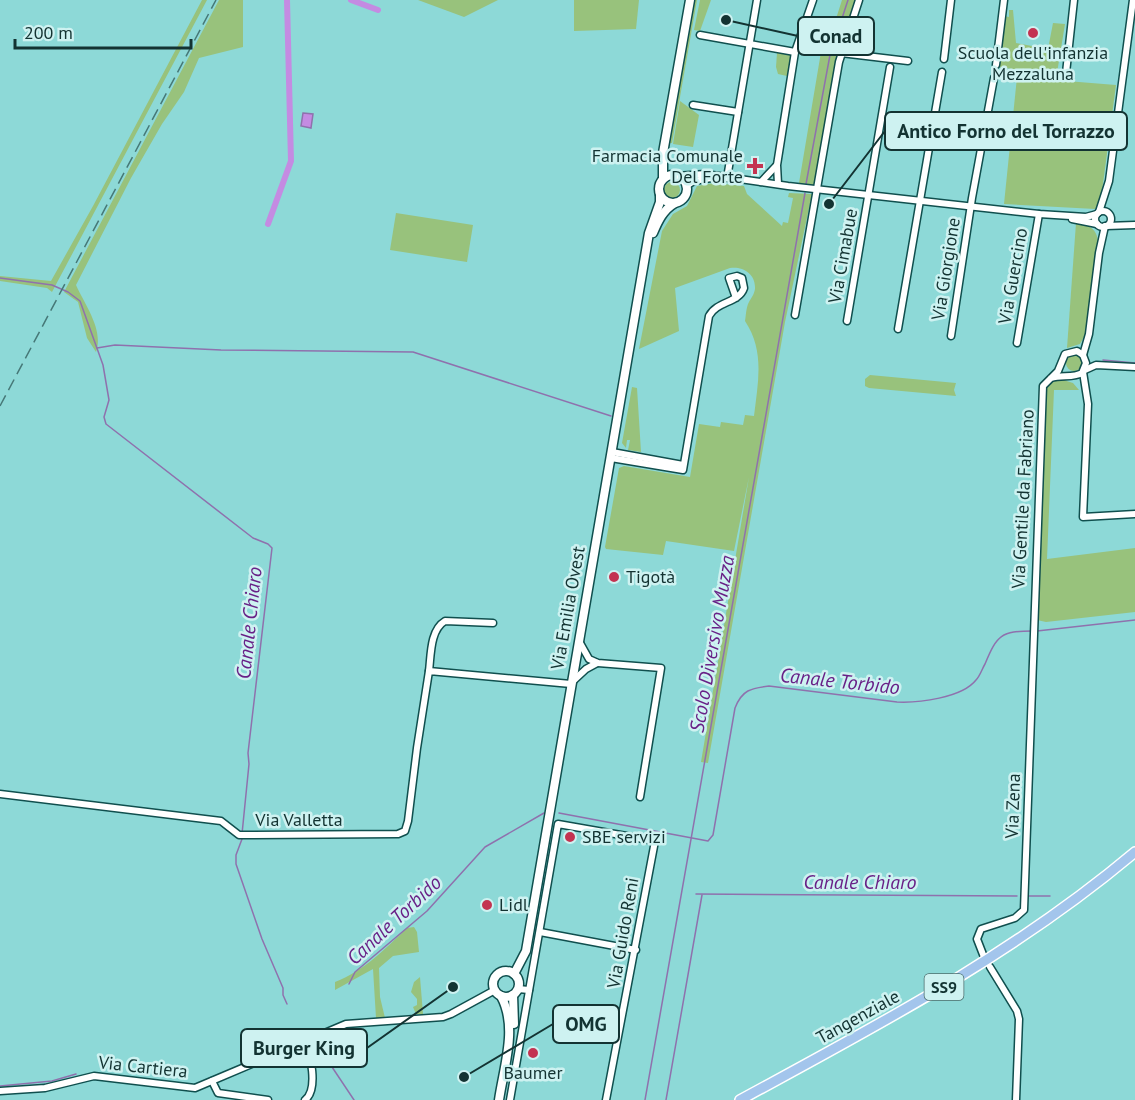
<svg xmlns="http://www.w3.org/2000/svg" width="1135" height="1100" font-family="'PT Sans',sans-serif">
  <rect width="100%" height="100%" fill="#8dd9d7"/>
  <g fill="#98c27c">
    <path d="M202,0H207L52,292L47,288L0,281V276L51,281L93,206Z"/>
    <path d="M219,0H243V47L199,58L184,92L162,124L131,178L76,285C85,305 104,330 96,352L87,338L78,302L64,292Z"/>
    <path d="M418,0H498L464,17Z"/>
    <path d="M574,0H639L636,29L574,31Z"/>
    <path d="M693,0H697L672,143H669Z"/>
    <path d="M700,0H711L700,31L694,30Z"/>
    <path d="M842,0H857L837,54L838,57L816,183L814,185L799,183L821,52L825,53Z"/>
    <path d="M1009,10H1013L1016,43L1048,49L1053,23L1065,24L1057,73L1062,74L1061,76L998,67L1004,16L1009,17Z"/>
    <path d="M777,53L791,55L787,76L778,74L776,67Z"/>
    <path d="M1017,77L1116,85L1101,199L1095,209L1004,204Z"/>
    <path d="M680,101L699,115L693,147L673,144Z"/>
    <circle cx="672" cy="190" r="8"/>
    <path d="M714,183L744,186L747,194L782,226L783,222L788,223L793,198L788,197L789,193L812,194L785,322L708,763L701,762L749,477L734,551L666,541L663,555L606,549L605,547L619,468L624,466L690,477L699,424L720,427L721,422L743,425L745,415L754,416C758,382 765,351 745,321C746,316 746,307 749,302C751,298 754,295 755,289C756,274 743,266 730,268L675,288L679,331L639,349L662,231L673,214L687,206L697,186Z"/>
    <path d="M396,213L473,225L467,262L390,250Z"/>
    <path d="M1076,223C1088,225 1097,228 1098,242L1085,335L1080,344L1067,348Z"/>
    <circle cx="1074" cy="363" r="8"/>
    <path d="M870,375L956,383L954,390L956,396L869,388L865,386V379Z"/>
    <path d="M1057,378L1073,383L1079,390H1054L1047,559L1135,548V612L1046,622L1037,620L1045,390Z"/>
    <path d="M632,387L637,388L641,452L628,450L630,440H627L626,448L622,443Z"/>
    <path d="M414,927L417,932L419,952L393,956L379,968L380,997L385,1018H376L373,969L335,990V982C365,970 384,950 407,928Z"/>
    <path d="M420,977L423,1014H416L413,1007L417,1005V999L411,992L414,982Z"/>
  </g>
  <path fill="#c48be2" stroke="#8f71ad" stroke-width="1.5" d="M303,113L313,114L311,128L301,126Z"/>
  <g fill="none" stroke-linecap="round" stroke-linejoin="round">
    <g stroke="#8f71ad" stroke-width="1.5">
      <path d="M806,184L830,55L848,0"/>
      <path d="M0,278L52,285L68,292L80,301L103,365L109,400L104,417L106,424L253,538L268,544L272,548L248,753L249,764L242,834"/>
      <path d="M97,348L115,345L221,350L413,352L611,416"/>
      <path d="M1103,360L1135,363"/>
      <path d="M1037,631L1135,620"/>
      <path d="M559,813L708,841L713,835L735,708C742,690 751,688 769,686L897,702C918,703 962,698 976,680C980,676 982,669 985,664C997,635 1001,631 1033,631"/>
      <path d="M242,839L236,855V864L262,939L283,988V995L287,1004"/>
      <path d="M696,894L1017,896"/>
      <path d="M1027,896H1050"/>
      <path d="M349,984L355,972L427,911L485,847L544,813"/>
      <path d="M318,1046L354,1100"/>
      <path d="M0,1086L52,1081L76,1074"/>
      <path d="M645,1100L805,193"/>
      <path d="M666,1100L702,895"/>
    </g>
    <g stroke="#c48be2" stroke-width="6">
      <path d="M351,0L378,10"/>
      <path d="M268,224L291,161L287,0"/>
    </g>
    <defs>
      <g id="street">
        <path d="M700,35L795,52"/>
        <path d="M841,53L908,61"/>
        <path d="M944,59L951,0"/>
        <path d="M996,65L1004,0"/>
        <path d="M1066,73L1074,0"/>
        <path d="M693,105L738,112"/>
        <path d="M677,176L705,174L788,186L1039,214L1086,217L1097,214"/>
        <path d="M727,178L757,0"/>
        <path d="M761,182L776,166"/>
        <path d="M778,184L777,165L795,52L813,0"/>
        <path d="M686,186L694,181L711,178"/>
        <circle cx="1103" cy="219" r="8"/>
        <path d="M1099,212L1109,181L1133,0"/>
        <path d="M1072,219L1097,224"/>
        <path d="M1106,226L1135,225"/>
        <path d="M795,315L839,62L859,0"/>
        <path d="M847,321L890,67"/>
        <path d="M898,329L942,72"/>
        <path d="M951,336L972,198L994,78"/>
        <path d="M1017,343L1039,214"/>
        <path d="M1083,355L1089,334L1099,253L1105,226"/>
        <path d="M1085,370L1096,365L1135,367"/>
        <path d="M1083,372L1088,404L1083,517L1135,514"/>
        <path d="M612,452L683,465"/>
        <path d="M611,458L683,470L709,316C717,301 739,303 744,288L742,278L737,276L729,278L736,298"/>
        <path d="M580,643L589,659L598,663L661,668L640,797"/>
        <path d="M429,671C431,655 430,630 445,621L493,623"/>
        <path d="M572,682L586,669L597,663"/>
        <path d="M0,794L221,821L239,835L398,834L405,831L408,821L417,748L429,671L571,684"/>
        <path d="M540,932L636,950"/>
        <path d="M984,957L977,939L981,929L1015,918L1024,910L1043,386L1058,371L1065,354L1077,351L1083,355L1086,363L1082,373C1074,378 1062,375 1051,378"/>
        <path d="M990,967L1017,1011L1019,1019L1016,1100"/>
        <path d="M518,989L529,990"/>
        <path d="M305,1040C310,1054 319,1089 305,1100"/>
        <path d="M212,1081L218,1093L268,1100"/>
        <path d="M0,1091L45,1088L94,1076L195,1088L346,1024L443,1017L451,1014L495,990"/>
        <path d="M510,1100L558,824L655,841L606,1100"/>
      </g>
      <g id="secondary">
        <circle cx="673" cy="189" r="14"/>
        <path d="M663,179V153L690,0"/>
        <path d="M653,233C658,221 663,210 675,203"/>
        <circle cx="506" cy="984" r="13"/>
        <path d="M514,974L526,951L649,233L660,202V195"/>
        <path d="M513,995L514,1024"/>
        <path d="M499,1100C504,1066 518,1027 501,996"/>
      </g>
      <path id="primary" d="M740,1100C878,1025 1014,954 1135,852"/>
    </defs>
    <use href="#street" stroke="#104f4e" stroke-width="9"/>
    <use href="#secondary" stroke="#104f4e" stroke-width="11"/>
    <use href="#primary" stroke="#fff" stroke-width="12"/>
    <use href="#street" stroke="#fff" stroke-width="6"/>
    <use href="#secondary" stroke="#fff" stroke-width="8"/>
    <use href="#primary" stroke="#a3c5ec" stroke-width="9"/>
    <path stroke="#467877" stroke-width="1.5" stroke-dasharray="12 6" stroke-linecap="butt" d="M0,406L216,0"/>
  </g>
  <g fill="#c33351" stroke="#cef2f1" stroke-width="2">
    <circle cx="1033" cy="33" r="6"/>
    <path d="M752 157h6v6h6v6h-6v6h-6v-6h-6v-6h6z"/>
    <circle cx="614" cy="577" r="6"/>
    <circle cx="570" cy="837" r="6"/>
    <circle cx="487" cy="905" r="6"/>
    <circle cx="533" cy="1053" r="6"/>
  </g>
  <g text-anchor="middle" stroke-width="5" stroke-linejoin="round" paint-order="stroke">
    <rect fill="#cef2f1" stroke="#4b6c6b" stroke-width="1.5" x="924.5" y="974" width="39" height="26" rx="4.5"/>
    <g font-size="16" font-weight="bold" fill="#133332">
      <text x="944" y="993">SS9</text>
    </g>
    <g font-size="18" fill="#133332" stroke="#cef2f1" text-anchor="start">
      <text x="1033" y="59" text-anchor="middle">Scuola dell'infanzia<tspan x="1033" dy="21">Mezzaluna</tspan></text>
      <text x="743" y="162" text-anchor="end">Farmacia Comunale<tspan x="743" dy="21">Del Forte</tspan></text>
      <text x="626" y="583">Tigotà</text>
      <text x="582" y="843">SBE servizi</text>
      <text x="499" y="911">Lidl</text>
      <text x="533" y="1079" text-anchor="middle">Baumer</text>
    </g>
    <g font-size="18" fill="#133332" stroke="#cef2f1">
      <text transform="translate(843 256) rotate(-80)" y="6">Via Cimabue</text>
      <text transform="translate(946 269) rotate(-81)" y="6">Via Giorgione</text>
      <text transform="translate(1013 276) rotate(-80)" y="6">Via Guercino</text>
      <text transform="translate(1023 499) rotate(-87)" y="6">Via Gentile da Fabriano</text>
      <text transform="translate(568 608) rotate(-80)" y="6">Via Emilia Ovest</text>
      <text transform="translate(1013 806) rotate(-88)" y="6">Via Zena</text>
      <text x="299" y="826">Via Valletta</text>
      <text transform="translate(623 933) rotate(-80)" y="6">Via Guido Reni</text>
      <text transform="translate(858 1017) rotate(-29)" y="6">Tangenziale</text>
      <text transform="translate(143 1067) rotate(6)" y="6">Via Cartiera</text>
    </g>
    <g font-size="20" font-style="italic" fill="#682187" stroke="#cef2f1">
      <text transform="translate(249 623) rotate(-84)" y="7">Canale Chiaro</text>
      <text transform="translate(712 644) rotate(-80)" y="7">Scolo Diversivo Muzza</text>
      <text transform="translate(840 681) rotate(6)" y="7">Canale Torbido</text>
      <text x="860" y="889">Canale Chiaro</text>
      <text transform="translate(394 920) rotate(-43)" y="7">Canale Torbido</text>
    </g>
  </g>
  <path fill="none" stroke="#133332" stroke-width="2" d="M726 20L798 36M829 204L885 131M464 1077L553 1024M453 987L367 1048"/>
  <g fill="#133332" stroke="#cef2f1" stroke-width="2">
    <circle cx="726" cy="20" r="6"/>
    <circle cx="829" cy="204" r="6"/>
    <circle cx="464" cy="1077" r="6"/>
    <circle cx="453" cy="987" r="6"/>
  </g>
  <g fill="#cef2f1" stroke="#133332" stroke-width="2">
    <rect x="798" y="17" width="76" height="38" rx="6"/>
    <rect x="885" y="112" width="242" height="38" rx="6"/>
    <rect x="553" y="1005" width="66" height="38" rx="6"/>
    <rect x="241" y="1029" width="126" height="38" rx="6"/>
  </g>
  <g font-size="20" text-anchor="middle" font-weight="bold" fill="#133332">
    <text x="836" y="43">Conad</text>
    <text x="1006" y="138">Antico Forno del Torrazzo</text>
    <text x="586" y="1031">OMG</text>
    <text x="304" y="1055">Burger King</text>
  </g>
  <path d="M15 39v9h176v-9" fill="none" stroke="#133332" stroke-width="3"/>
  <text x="24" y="39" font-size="18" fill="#133332" stroke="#cef2f1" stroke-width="4.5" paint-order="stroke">200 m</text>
</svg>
